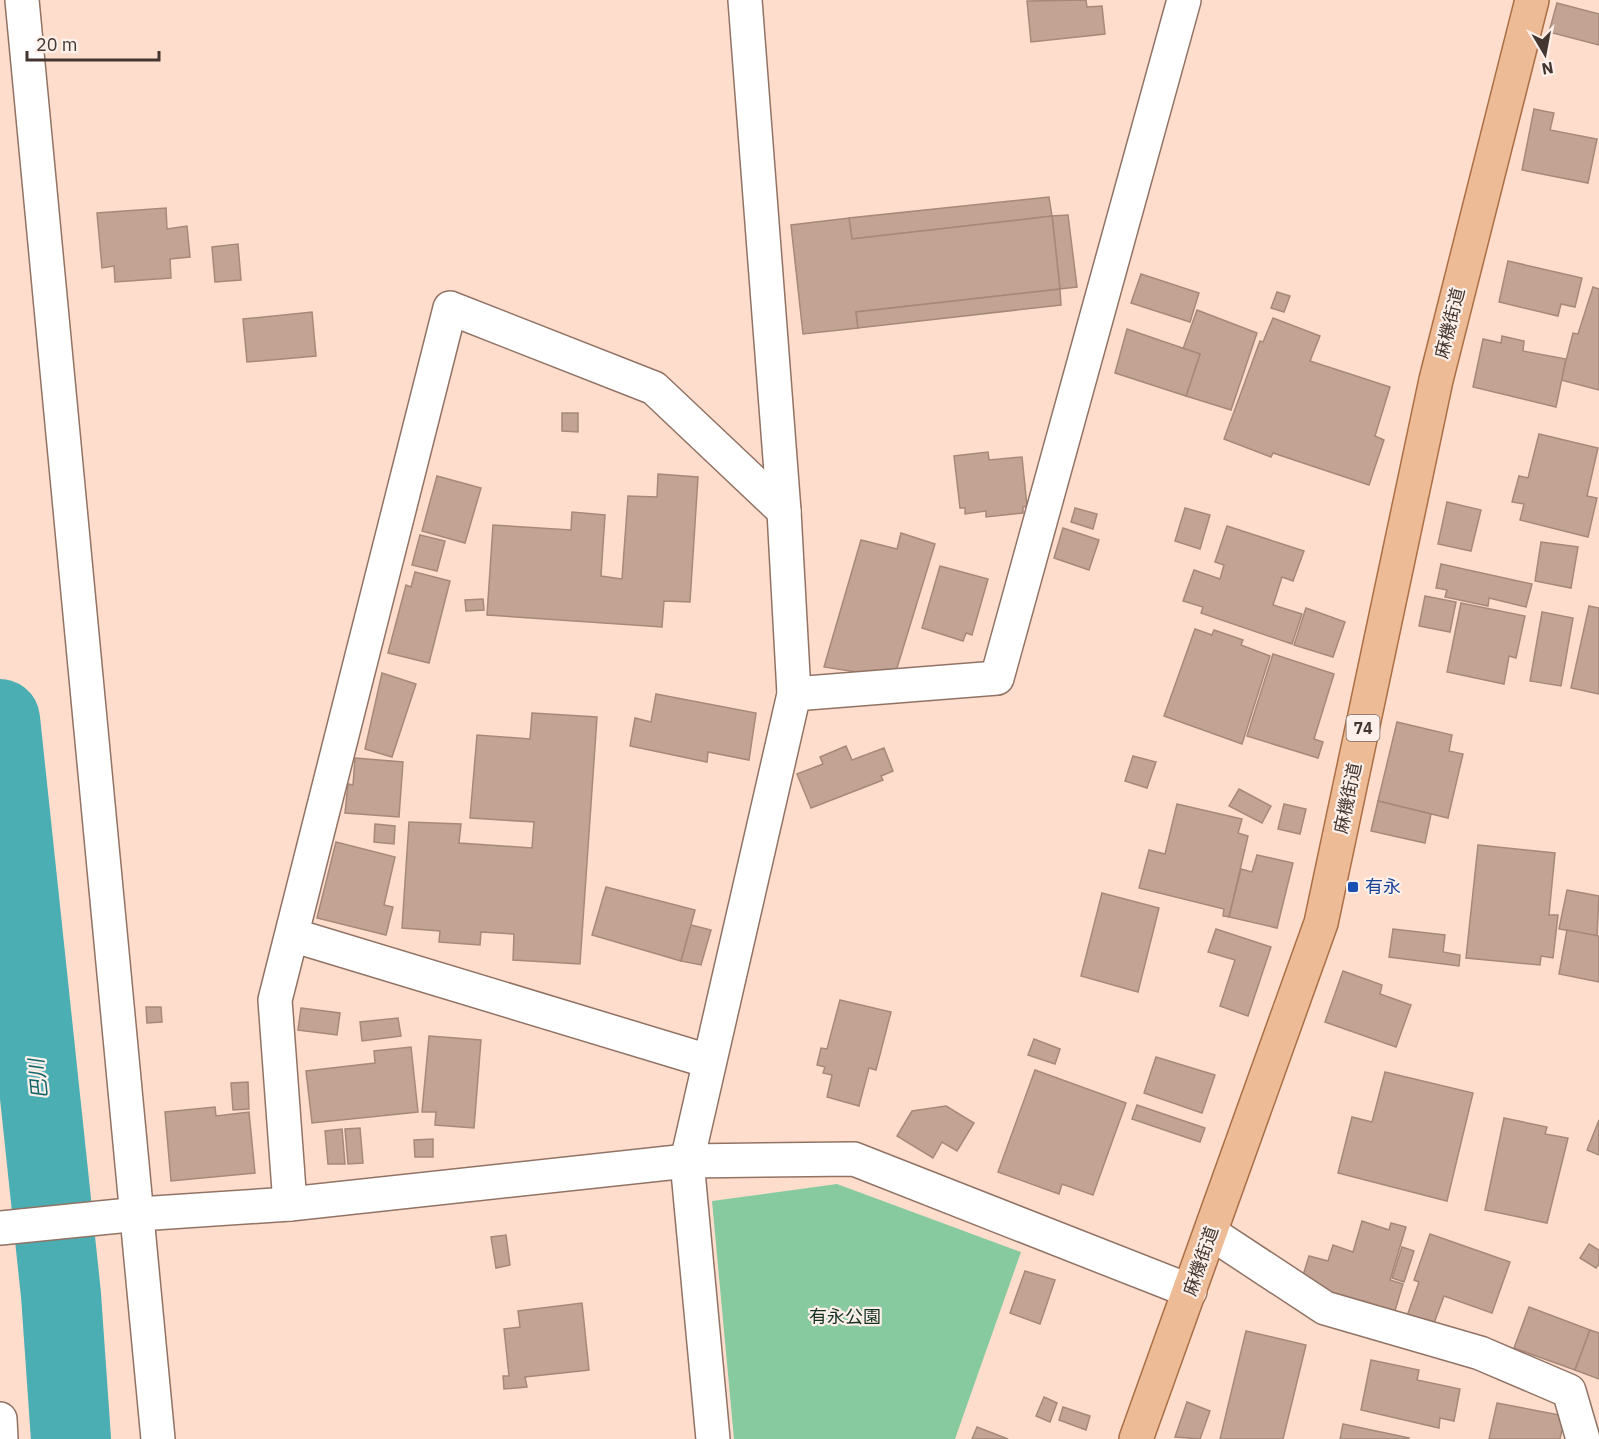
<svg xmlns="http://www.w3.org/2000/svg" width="1599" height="1439" font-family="'IBM Plex Sans','Noto Sans JP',sans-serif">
  <rect width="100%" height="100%" fill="#feddcd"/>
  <path fill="#87caa0" d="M837,1184L1021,1252L955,1439H734L712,1201Z"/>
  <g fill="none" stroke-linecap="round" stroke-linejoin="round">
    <path stroke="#4aaeb3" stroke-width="80" d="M0,719L61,1295L71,1439"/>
  </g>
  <g fill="#c2a394" stroke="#a7897a" stroke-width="1.5">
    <path d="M1086,0L1087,7L1102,6L1105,34L1031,42L1027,1Z"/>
    <path d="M1557,3L1599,14V45L1549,32Z"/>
    <path d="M1534,109L1554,113L1550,130L1597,139L1588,183L1522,170Z"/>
    <path d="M1049,197L1052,216L852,239L849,218Z"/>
    <path d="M166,208L167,229L187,226L190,257L170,259L171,278L115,282L114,266L102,268L97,213Z"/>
    <path d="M1068,215L1077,287L1060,289L1052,216Z"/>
    <path d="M1052,216L1060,289L856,312L858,328L803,334L791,225L849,218L852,239Z"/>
    <path d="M238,244L241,280L215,282L212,247Z"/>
    <path d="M1508,261L1582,278L1575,307L1561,304L1558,316L1499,302Z"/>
    <path d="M1141,274L1199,293L1190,322L1131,303Z"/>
    <path d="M1593,287L1599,289V390L1561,380L1573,333L1578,334Z"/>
    <path d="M1060,289L1061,305L858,328L856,312Z"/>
    <path d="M1277,292L1290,296L1284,312L1271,308Z"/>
    <path d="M1197,310L1257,333L1231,410L1186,396L1200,354L1183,349Z"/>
    <path d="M312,312L316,356L247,362L243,319Z"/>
    <path d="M1273,318L1320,336L1310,361L1390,387L1375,436L1384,440L1369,485L1273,453L1271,457L1224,439L1260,341L1263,342Z"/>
    <path d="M1127,329L1200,354L1186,396L1115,373Z"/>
    <path d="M1502,336L1524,341L1523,351L1566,359L1556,407L1473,387L1483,339L1501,343Z"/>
    <path d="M562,413H578V432L562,431Z"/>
    <path d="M1539,434L1598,448L1587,496L1597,498L1588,537L1520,520L1524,504L1512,502L1519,476L1528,478Z"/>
    <path d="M988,452L989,460L1022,457L1027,506L1023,507V513L986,517V511L965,514V508H960L954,456Z"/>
    <path d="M658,474L698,477L690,602L664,601L662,627L487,615L493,525L571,530L572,512L605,515L601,576L622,579L628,496L657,497Z"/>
    <path d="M437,476L481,488L465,543L422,531Z"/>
    <path d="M1447,502L1481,510L1471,551L1438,544Z"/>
    <path d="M1075,508L1097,514L1093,529L1071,522Z"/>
    <path d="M1185,508L1210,515L1200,549L1175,541Z"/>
    <path d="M1227,526L1304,551L1293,581L1282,577L1273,605L1302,614L1292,644L1201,613L1203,607L1183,601L1194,570L1220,579L1224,565L1215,562Z"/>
    <path d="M1063,528L1099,540L1089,570L1054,558Z"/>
    <path d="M901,533L935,544L894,678L824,667L861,540L897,549Z"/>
    <path d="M420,535L445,541L437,571L412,565Z"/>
    <path d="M1541,542L1578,547L1571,588L1535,581Z"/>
    <path d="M1441,564L1532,584L1526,607L1489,598L1488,606L1445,597L1447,590L1436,588Z"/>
    <path d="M940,566L988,579L972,635L966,633L963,641L922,628Z"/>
    <path d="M415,572L450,581L429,663L388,653L406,585L411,587Z"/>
    <path d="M1425,596L1456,602L1450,632L1419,626Z"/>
    <path d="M483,599L484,610L466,611L465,600Z"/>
    <path d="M1461,603L1525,616L1516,658L1509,656L1504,684L1447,672Z"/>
    <path d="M1589,606L1599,608V694L1571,688Z"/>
    <path d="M1306,608L1345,622L1333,657L1294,645Z"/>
    <path d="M1542,612L1573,618L1561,686L1530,681Z"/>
    <path d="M1195,629L1212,635L1214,630L1243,640L1241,645L1270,656L1242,744L1164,716Z"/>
    <path d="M1273,654L1334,674L1314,739L1323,742L1318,758L1247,736Z"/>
    <path d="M382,673L416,684L392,757L365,749Z"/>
    <path d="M656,694L756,713L749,760L708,752L707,762L630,746L635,718L651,722Z"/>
    <path d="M532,713L597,717L580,964L513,960L514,934L481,932L480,945L439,942L440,931L402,928L409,822L461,824L459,843L532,848L534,822L470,818L477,735L530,739Z"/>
    <path d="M1397,722L1452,735L1449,751L1463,754L1448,818L1378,801Z"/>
    <path d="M846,746L852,760L884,748L893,771L881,776L883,780L811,808L797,774L823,764L820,757Z"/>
    <path d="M1133,756L1156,762L1147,788L1125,781Z"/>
    <path d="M355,758L403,762L399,817L345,813L348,784L353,785Z"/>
    <path d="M1239,789L1271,806L1262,823L1229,806Z"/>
    <path d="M1378,801L1431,814L1425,843L1371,831Z"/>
    <path d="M1177,804L1242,819L1238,833L1248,836L1229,917L1223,916L1224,909L1139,888L1149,850L1165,854Z"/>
    <path d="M1284,804L1306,809L1300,834L1278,829Z"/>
    <path d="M375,824L395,826L394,844L374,842Z"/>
    <path d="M336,842L395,857L384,905L393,907L386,935L317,918Z"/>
    <path d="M1478,845L1555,853L1549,915H1558L1553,958L1541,956L1540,965L1466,958Z"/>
    <path d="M1257,855L1293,863L1277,928L1229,917L1241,869L1252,872Z"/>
    <path d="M606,887L695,910L681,961L592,935Z"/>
    <path d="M1567,890L1599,896L1597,936L1559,929Z"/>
    <path d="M1102,893L1159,908L1138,992L1081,976Z"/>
    <path d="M691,925L711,930L701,965L681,961Z"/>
    <path d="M1216,929L1271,947L1248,1016L1220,1006L1235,960L1208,952Z"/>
    <path d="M1393,929L1445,935L1443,952L1460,955L1459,966L1389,957Z"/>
    <path d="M1567,930L1599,936V982L1559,974Z"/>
    <path d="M1343,971L1382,985L1380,994L1411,1005L1396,1047L1325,1022Z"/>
    <path d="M840,1000L891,1012L876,1070L869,1068L859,1106L827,1097L832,1075L823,1073L825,1067L817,1065L821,1048L827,1049Z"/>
    <path d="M146,1007H161L162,1022L147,1023Z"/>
    <path d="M301,1008L340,1013L337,1035L298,1030Z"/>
    <path d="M398,1018L401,1036L362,1041L360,1022Z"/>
    <path d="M429,1036L481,1040L474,1128L435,1125L436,1112H422Z"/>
    <path d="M1034,1039L1060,1049L1055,1064L1028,1055Z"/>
    <path d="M411,1047L418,1112L312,1123L306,1071L375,1063L374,1051Z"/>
    <path d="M1156,1057L1215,1075L1202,1113L1144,1093Z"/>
    <path d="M1035,1070L1126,1103L1093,1195L1062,1184L1059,1194L998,1172Z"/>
    <path d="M1385,1072L1473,1093L1447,1201L1338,1173L1352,1117L1372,1122Z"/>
    <path d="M248,1082L249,1109L233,1110L231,1083Z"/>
    <path d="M1137,1105L1205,1128L1200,1142L1132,1119Z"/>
    <path d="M946,1106L974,1123L957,1151L942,1142L933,1158L897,1136L912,1111Z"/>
    <path d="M215,1107L216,1116L249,1112L255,1173L171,1181L165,1112Z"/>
    <path d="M1504,1118L1547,1127L1545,1134L1568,1138L1547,1223L1485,1210Z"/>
    <path d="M1599,1120V1155L1587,1150Z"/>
    <path d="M360,1128L363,1163L348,1164L345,1129Z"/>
    <path d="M342,1129L345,1164H328L325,1131Z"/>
    <path d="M433,1139V1157H415L414,1140Z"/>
    <path d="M1362,1221L1389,1230L1391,1223L1406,1227L1390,1280L1403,1284L1394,1314L1300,1285L1309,1256L1328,1261L1333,1245L1353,1252Z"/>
    <path d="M1430,1234L1510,1262L1492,1313L1444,1296L1433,1326L1407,1316L1419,1282L1414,1280Z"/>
    <path d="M506,1235L510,1265L496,1268L491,1237Z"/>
    <path d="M1589,1244L1599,1250V1264L1596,1268L1580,1258Z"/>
    <path d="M1402,1247L1414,1251L1404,1282L1392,1278Z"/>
    <path d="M1025,1271L1055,1280L1040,1324L1010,1313Z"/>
    <path d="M582,1303L589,1370L525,1377L527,1387L504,1389L503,1376H509L504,1329L520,1327L518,1311Z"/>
    <path d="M1529,1307L1590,1330L1575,1370L1514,1348Z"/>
    <path d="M1590,1330L1599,1333V1379L1575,1370Z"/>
    <path d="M1246,1331L1306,1345L1283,1439H1220Z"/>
    <path d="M1371,1360L1419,1370L1417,1380L1460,1389L1454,1421L1440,1418L1439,1428L1361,1410Z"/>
    <path d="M1044,1397L1057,1403L1050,1422L1036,1416Z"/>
    <path d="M1187,1402L1210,1411L1200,1439L1175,1437Z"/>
    <path d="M1497,1403L1565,1416L1560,1439H1489Z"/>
    <path d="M1063,1407L1090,1416L1086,1430L1059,1420Z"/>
    <path d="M1343,1424L1409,1438L1408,1439H1340Z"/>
    <path d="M977,1427L1008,1439H972Z"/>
  </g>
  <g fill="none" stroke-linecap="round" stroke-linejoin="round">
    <defs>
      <g id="street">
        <path d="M22,0L158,1439"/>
        <path d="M794,694L997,678L1184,0"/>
        <path d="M292,935L708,1061"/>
        <path d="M290,1204L275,1000L450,308L654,388L784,511"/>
        <path d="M0,1228L139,1214L290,1204L687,1161L854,1159L1190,1291"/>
        <path d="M1211,1233L1325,1308L1480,1353L1569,1391L1583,1439"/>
        <path d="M0,1419L1,1439"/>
        <path d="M713,1439L687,1161L794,694L784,511L745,0"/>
      </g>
      <path id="primary" d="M1136,1439L1321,923L1436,380L1532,0"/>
    </defs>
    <use href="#street" stroke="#917365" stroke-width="36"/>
    <use href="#primary" stroke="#aa6f45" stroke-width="36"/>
    <use href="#street" stroke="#fff" stroke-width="33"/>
    <use href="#primary" stroke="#edbb96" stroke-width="33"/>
  </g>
  <rect fill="#1a4fb4" stroke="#fdefe9" stroke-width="2" x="1347" y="881" width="12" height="12" rx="3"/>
  <g text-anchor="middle" stroke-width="4.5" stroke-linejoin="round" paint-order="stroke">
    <rect fill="#fdefe9" stroke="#7b6e68" stroke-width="1.5" x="1346.5" y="715" width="33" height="26" rx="4.5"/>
    <g font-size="16" font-weight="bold" fill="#433630">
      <text x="1363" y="734">74</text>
    </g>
    <g font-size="18" fill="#433630" stroke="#fdefe9">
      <text transform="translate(1450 323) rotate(-76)" y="6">麻機街道</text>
      <text transform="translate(1348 798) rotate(-78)" y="6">麻機街道</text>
      <text transform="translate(1201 1261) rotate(-71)" y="6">麻機街道</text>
    </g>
    <g font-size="18" fill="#164399" stroke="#fdefe9" text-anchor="start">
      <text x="1365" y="893">有永</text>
    </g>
    <g font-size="18" fill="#12311f" stroke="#fdefe9">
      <text x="845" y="1323">有永公園</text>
    </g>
    <g font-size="20" font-style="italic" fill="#106468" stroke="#fdefe9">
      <text transform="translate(38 1079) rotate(-96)" y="7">巴川</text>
    </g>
  </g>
  <g transform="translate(1545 54) rotate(170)" stroke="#fdefe9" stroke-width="4.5" paint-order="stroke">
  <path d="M0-4.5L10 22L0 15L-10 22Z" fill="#433630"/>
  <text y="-9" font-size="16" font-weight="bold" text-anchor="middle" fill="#433630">N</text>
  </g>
  <path d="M27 51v9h132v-9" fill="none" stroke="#433630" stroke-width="3"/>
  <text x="36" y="51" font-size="18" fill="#433630" stroke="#fdefe9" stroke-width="4.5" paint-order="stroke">20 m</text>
</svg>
